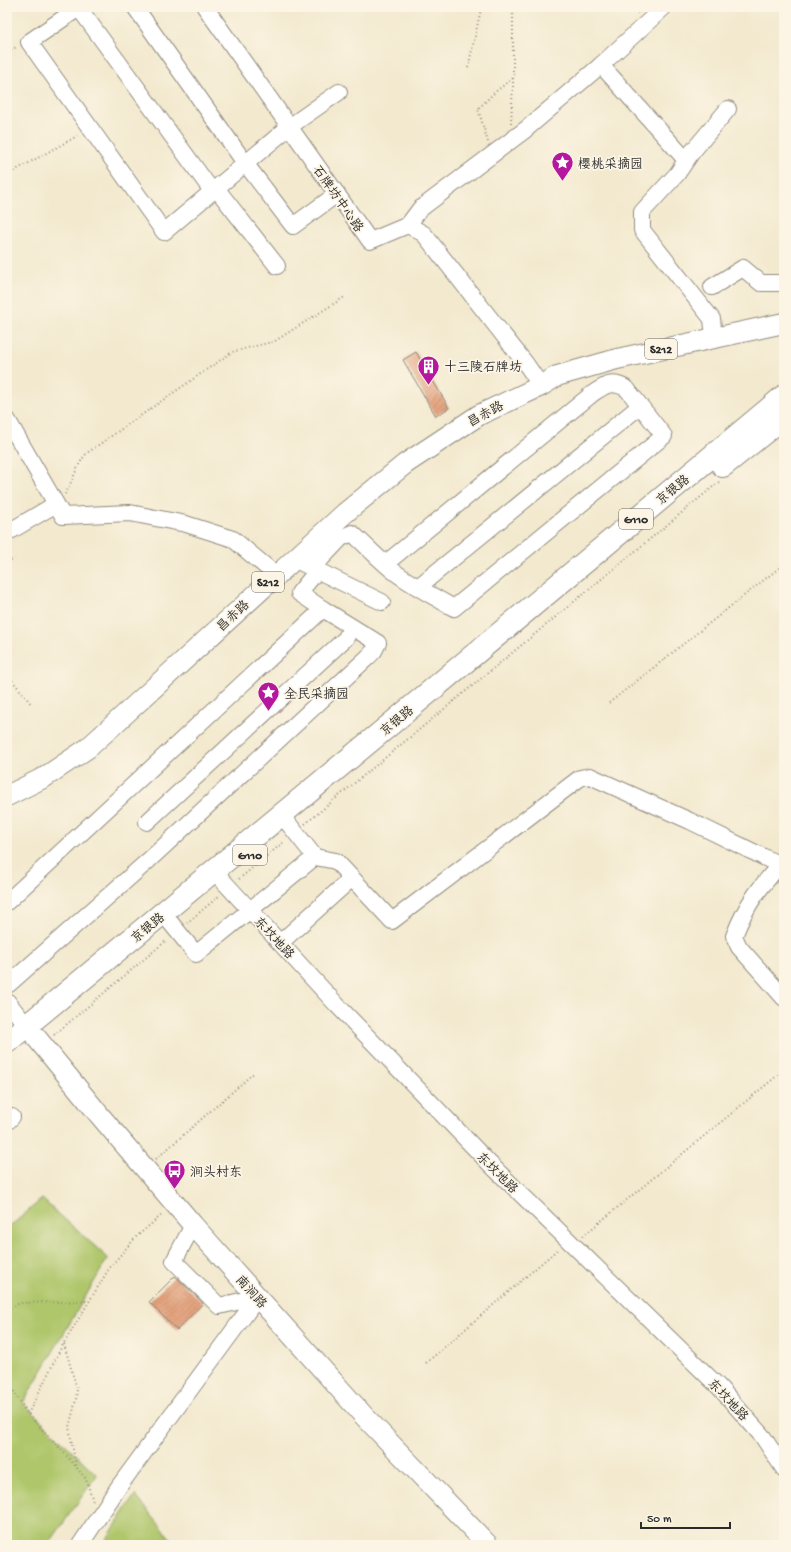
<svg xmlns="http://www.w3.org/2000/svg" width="791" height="1552" font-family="'Gochi Hand','LXGW WenKai TC',sans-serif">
  <defs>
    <pattern id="building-hatch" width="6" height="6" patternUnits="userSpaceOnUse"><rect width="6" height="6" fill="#e0966e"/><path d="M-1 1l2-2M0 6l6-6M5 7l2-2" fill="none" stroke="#b67b5b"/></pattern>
  </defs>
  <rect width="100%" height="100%" fill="#fcf5e5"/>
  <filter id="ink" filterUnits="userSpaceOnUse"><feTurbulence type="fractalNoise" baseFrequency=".025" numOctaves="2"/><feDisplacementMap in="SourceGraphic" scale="8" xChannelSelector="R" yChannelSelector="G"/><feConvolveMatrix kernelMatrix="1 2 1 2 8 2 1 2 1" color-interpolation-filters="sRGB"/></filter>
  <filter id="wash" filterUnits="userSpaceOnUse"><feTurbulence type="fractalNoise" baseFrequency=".012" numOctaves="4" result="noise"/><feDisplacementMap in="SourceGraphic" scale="16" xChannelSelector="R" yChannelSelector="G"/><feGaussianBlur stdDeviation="0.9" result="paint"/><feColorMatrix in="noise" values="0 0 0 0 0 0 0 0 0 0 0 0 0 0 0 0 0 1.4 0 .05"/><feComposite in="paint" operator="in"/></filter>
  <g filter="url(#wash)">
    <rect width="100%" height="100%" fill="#f3e9cf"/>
    <g fill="#afc66a" stroke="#6d784a">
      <path d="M42,1199L108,1258L23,1403L97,1475L48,1545H7V1229Z"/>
      <path d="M135,1495L176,1545H103Z"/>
    </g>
    <g id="blocks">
      <g fill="url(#building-hatch)">
        <path d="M416,352L449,408L436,416L403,360Z"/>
        <path d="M175,1276L203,1303L177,1330L149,1302Z"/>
      </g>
    </g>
  </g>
  <g filter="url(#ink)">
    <use href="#blocks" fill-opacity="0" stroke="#8f8a7d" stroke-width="1"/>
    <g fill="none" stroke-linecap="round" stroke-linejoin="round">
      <defs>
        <g id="minor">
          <path d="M80,7L29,42L164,232L289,127L339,92"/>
          <path d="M135,7L245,163L293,226L337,194"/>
          <path d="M205,7L370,241L408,225L424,234L526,364L541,386"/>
          <path d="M79,8L212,191"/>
          <path d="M601,65L686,160"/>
          <path d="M216,188L277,266"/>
          <path d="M408,225L420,209L525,130L601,65L664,7"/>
          <path d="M712,287L743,268L761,283H784"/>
          <path d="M714,337L712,319L642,230V212L677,174L692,152L728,109"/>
          <path d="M7,419L56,504"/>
          <path d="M12,530L56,504L63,516L130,513L186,524L233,539L276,575"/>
          <path d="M302,563L382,602"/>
          <path d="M309,566L323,557L341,538L352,533C367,546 380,561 396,573C414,586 434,597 454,608L664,436L627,389C612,380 605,385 592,394L385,564"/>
          <path d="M317,571L299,593L323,609"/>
          <path d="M418,587L640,406"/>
          <path d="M147,822L346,638L351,627"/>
          <path d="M315,857L336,861L392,921L580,778L590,776L690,821L780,865"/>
          <path d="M784,860C761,886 747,902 734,936L739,947L784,998"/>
          <path d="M214,871L337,1005L490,1164L719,1387L763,1437L784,1469"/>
          <path d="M7,902L323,609L378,643L374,651L368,657L149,860L9,984"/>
          <path d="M170,922L196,954L315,857L288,823"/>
          <path d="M280,943L352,878"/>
          <path d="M7,1001L33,1034"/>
          <path d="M7,1122L12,1117"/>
          <path d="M193,1225L174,1261L219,1306L258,1297"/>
          <path d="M80,1545L120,1485L258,1297"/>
        </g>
        <g id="major">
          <path d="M7,796L45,777L88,748L345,513L405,464L479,415L541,386L557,376L617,359L784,323"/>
          <path d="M35,1036L101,1117L193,1225L364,1416L488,1545"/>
        </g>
        <g id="highway">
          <path d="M723,466L784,417"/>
          <path d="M7,1042L403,714L784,396"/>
        </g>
      </defs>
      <use href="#minor" stroke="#8f8a7d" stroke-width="18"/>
      <use href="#major" stroke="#8f8a7d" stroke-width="22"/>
      <use href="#highway" stroke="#8f8a7d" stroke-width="24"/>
      <g stroke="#8f8a7d" stroke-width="2" stroke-dasharray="1 3" stroke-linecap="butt">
        <path d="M461,7C468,10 478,11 485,7"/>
        <path d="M632,7L638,13"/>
        <path d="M7,51L17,47"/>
        <path d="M468,68L481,9"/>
        <path d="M511,123L513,85V7"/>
        <path d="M488,142L478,109L495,92L513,78"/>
        <path d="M7,175L79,135"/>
        <path d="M65,494C73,481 77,464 87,453L232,352L275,341L346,296"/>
        <path d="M7,562L14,558"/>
        <path d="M7,674L32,705"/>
        <path d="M609,703L784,564"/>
        <path d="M305,824L719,482"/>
        <path d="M239,879L285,841"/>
        <path d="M187,923L219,896"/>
        <path d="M54,1035L167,940"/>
        <path d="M156,1159L255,1072"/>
        <path d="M583,1236L784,1070"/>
        <path d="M7,1310L20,1303L89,1301"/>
        <path d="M64,1344L77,1389L76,1400L69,1427L76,1466"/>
        <path d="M426,1363L558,1249"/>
        <path d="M7,1381L28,1414L67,1456L86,1479L93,1501"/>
        <path d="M28,1414L61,1348L110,1267L136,1237L163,1214"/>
      </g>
      <use href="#minor" stroke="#fff" stroke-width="16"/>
      <use href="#major" stroke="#fff" stroke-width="20"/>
      <use href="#highway" stroke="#fff" stroke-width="22"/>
    </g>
  </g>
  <defs>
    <symbol id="sight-pin" viewBox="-11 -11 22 30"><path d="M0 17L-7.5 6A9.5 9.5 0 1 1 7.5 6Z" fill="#b5179e" stroke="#fcf5e5"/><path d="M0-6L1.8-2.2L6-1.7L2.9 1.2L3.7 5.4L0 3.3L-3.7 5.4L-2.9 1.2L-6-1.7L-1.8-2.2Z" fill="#fff"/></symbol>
    <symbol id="building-pin" viewBox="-11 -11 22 30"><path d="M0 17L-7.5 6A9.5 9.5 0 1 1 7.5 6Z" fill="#b5179e" stroke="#fcf5e5"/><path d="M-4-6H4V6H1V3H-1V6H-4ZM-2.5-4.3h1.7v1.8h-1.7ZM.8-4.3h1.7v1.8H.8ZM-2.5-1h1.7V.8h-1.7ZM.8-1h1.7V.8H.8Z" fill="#fff"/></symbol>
    <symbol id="bus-pin" viewBox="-11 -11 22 30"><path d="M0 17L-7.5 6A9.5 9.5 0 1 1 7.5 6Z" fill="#b5179e" stroke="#fcf5e5"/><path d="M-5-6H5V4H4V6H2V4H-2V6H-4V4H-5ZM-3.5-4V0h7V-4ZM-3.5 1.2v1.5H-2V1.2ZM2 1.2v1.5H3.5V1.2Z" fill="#fff"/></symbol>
  </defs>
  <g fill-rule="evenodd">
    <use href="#sight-pin" x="550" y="150" width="25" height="34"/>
    <use href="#building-pin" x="416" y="354" width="25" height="34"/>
    <use href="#sight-pin" x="256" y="680" width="25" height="34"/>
    <use href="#bus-pin" x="162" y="1158" width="25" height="34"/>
  </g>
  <g text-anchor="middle" stroke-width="3.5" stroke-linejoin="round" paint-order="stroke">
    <g fill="#fcf5e5" stroke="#6a6863" stroke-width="1">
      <rect x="645" y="339" width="32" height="20" rx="3"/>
      <rect x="619" y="509" width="34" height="20" rx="3"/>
      <rect x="252" y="572" width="32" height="20" rx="3"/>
      <rect x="233" y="845" width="34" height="20" rx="3"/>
    </g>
    <g font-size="12" font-weight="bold" fill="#2b2b2b">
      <text x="661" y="353">S212</text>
      <text x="636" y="523">G110</text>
      <text x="268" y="586">S212</text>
      <text x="250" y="859">G110</text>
    </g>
    <g font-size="13" fill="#2b2b2b" stroke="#fcf5e5" text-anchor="start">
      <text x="578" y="168">樱桃采摘园</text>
      <text x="444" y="371">十三陵石牌坊</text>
      <text x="284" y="698">全民采摘园</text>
      <text x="190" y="1176">涧头村东</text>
    </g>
    <g font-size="13" fill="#2b2b2b" stroke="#fcf5e5">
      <text transform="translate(339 198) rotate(55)" y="5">石牌坊中心路</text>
      <text transform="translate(485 413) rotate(-29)" y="5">昌赤路</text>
      <text transform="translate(672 489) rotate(-40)" y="5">京银路</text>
      <text transform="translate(232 615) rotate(-43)" y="5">昌赤路</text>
      <text transform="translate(396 720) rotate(-40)" y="5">京银路</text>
      <text transform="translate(147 927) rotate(-40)" y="5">京银路</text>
      <text transform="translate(275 937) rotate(47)" y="5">东坟地路</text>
      <text transform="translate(498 1172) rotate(45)" y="5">东坟地路</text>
      <text transform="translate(252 1291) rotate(48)" y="5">南涧路</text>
      <text transform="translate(729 1399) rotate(47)" y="5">东坟地路</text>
    </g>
  </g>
  <rect width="791" height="1552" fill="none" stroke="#fcf5e5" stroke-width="24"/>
  <path d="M641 1522v6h89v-6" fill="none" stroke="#2b2b2b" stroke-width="2"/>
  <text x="647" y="1522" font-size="12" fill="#2b2b2b" stroke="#fcf5e5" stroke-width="3" paint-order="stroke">50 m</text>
</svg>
